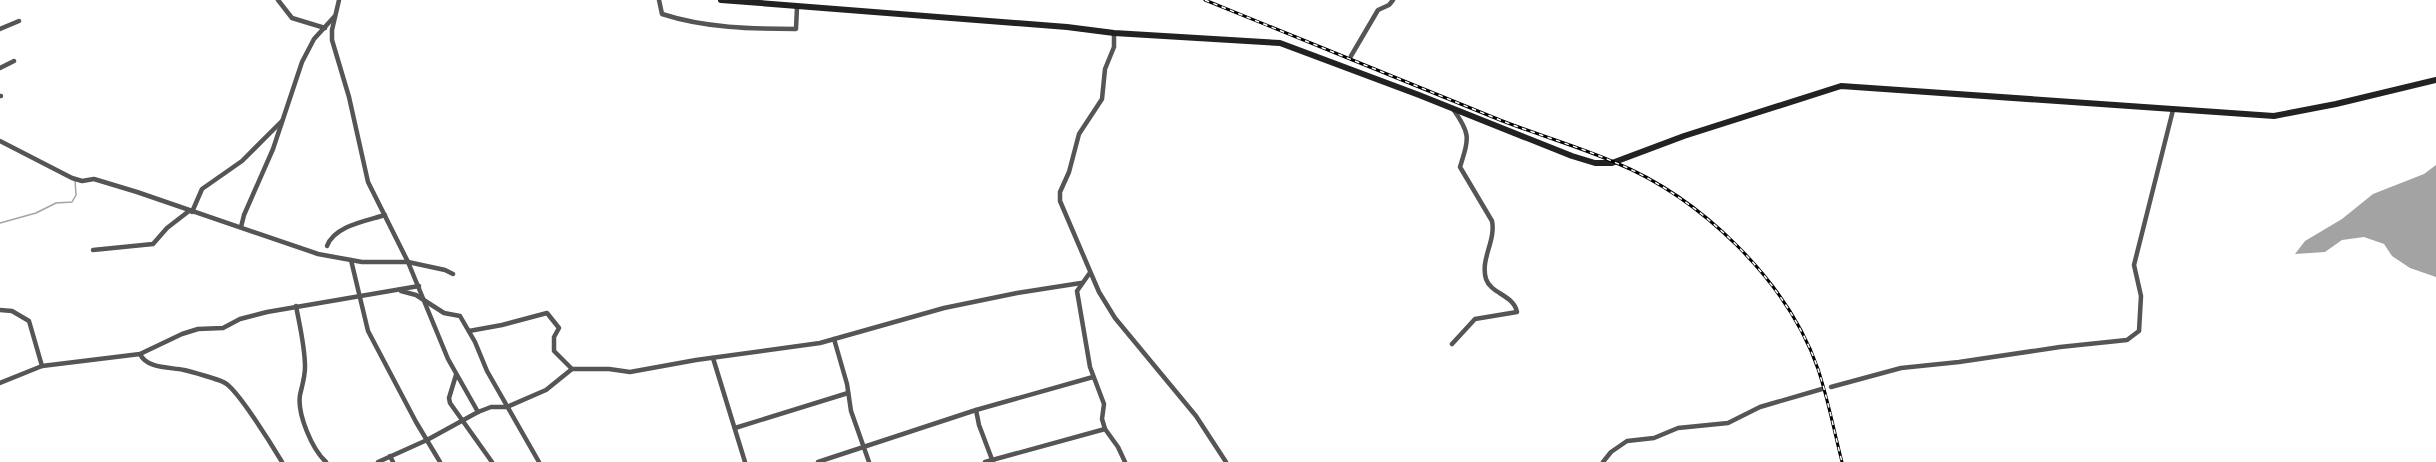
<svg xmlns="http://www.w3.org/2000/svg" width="2436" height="462" font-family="'PT Sans Narrow',sans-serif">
  <rect width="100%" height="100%" fill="#fff"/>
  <path fill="#a3a3a3" d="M2436,165V277L2410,268L2392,256L2384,244L2364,237L2342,240L2325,252L2295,254L2305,241L2342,219L2373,194L2424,174Z"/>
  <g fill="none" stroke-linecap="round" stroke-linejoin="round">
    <path stroke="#a3a3a3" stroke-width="1.5" d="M0,223L36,213L56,203L72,202L76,195L75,180"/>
    <g stroke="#555" stroke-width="4.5">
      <path d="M278,0L292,18L325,28"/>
      <path d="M339,0L332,30V40L349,97L368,182L408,262L448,359L478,412"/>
      <path d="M659,0L662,14C705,28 752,29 796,29L797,7"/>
      <path d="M0,29L19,21"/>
      <path d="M1114,33V47L1105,69L1102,99L1079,134L1069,172L1060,192V201L1099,292L1115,318L1196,416L1226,462"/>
      <path d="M1351,56L1378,10L1389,5L1393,0"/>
      <path d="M0,68L14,61"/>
      <path d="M0,96H1"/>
      <path d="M0,141L72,178L82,181L94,179L137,192L318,254L362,262H408L445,270L453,274"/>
      <path d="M192,212L202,189L242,161L282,121"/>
      <path d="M241,227L244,215L273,149L302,62L314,39L334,17"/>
      <path d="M327,246C334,226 366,221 385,215"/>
      <path d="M93,250L153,244L167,228L189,211"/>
      <path d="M351,260L368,331L416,422L440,462"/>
      <path d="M1089,274L1077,291L1090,367L1104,404L1102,419L1105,429L1118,447L1125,462"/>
      <path d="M401,291L416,295L444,313L460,316L475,342L487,371L539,462"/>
      <path d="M296,306C300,327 305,347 305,367C305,377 302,386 300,395C297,414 312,449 326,462"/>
      <path d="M0,310L12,311L29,321L42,366"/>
      <path d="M469,331L502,325L547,313L559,328L554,337V351L572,369"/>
      <path d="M834,339L847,384L851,411L869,462"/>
      <path d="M1452,344L1475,319L1517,312C1514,295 1491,294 1486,279C1480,259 1496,241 1492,221L1460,167C1469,138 1471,134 1453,109"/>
      <path d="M140,354C147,369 170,367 184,370C189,371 221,380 225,383C238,390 273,447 282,462"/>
      <path d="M713,358L745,462"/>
      <path d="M456,375L449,398L450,403L492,462"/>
      <path d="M0,383L42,366L140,354L182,334L198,329L223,328L240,319L267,312L419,286"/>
      <path d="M1831,387L1901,368L1959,362L2060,347L2127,340L2139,331L2141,296L2134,265L2173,110"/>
      <path d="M976,410L979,425L993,462"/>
      <path d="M735,428L848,393"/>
      <path d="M390,456L393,462"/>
      <path d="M378,462L427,440L478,412L491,407H507L546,390L572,369H609L630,372L696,360L820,343L944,308L1017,293L1081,283"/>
      <path d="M818,462L976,410L1093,377"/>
      <path d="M985,462L1105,429"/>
      <path d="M1603,462L1611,452L1627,441L1654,438L1678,428L1728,423L1760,407L1822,389"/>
    </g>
    <path stroke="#222" stroke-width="6" d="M721,0L1067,27L1114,33L1280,43L1419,95L1572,156L1595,163H1612L1684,136L1841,86L2274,116L2336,104L2436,80"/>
    <defs>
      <path id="rail" d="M1205,0C1303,40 1402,80 1500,120C1538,135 1577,146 1614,162C1700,197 1787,280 1818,369C1828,399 1834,431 1842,462"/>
    </defs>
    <use href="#rail" stroke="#000" stroke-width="3"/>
    <use href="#rail" stroke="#fff" stroke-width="1.5" stroke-dasharray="4.5" stroke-linecap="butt"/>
  </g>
</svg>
